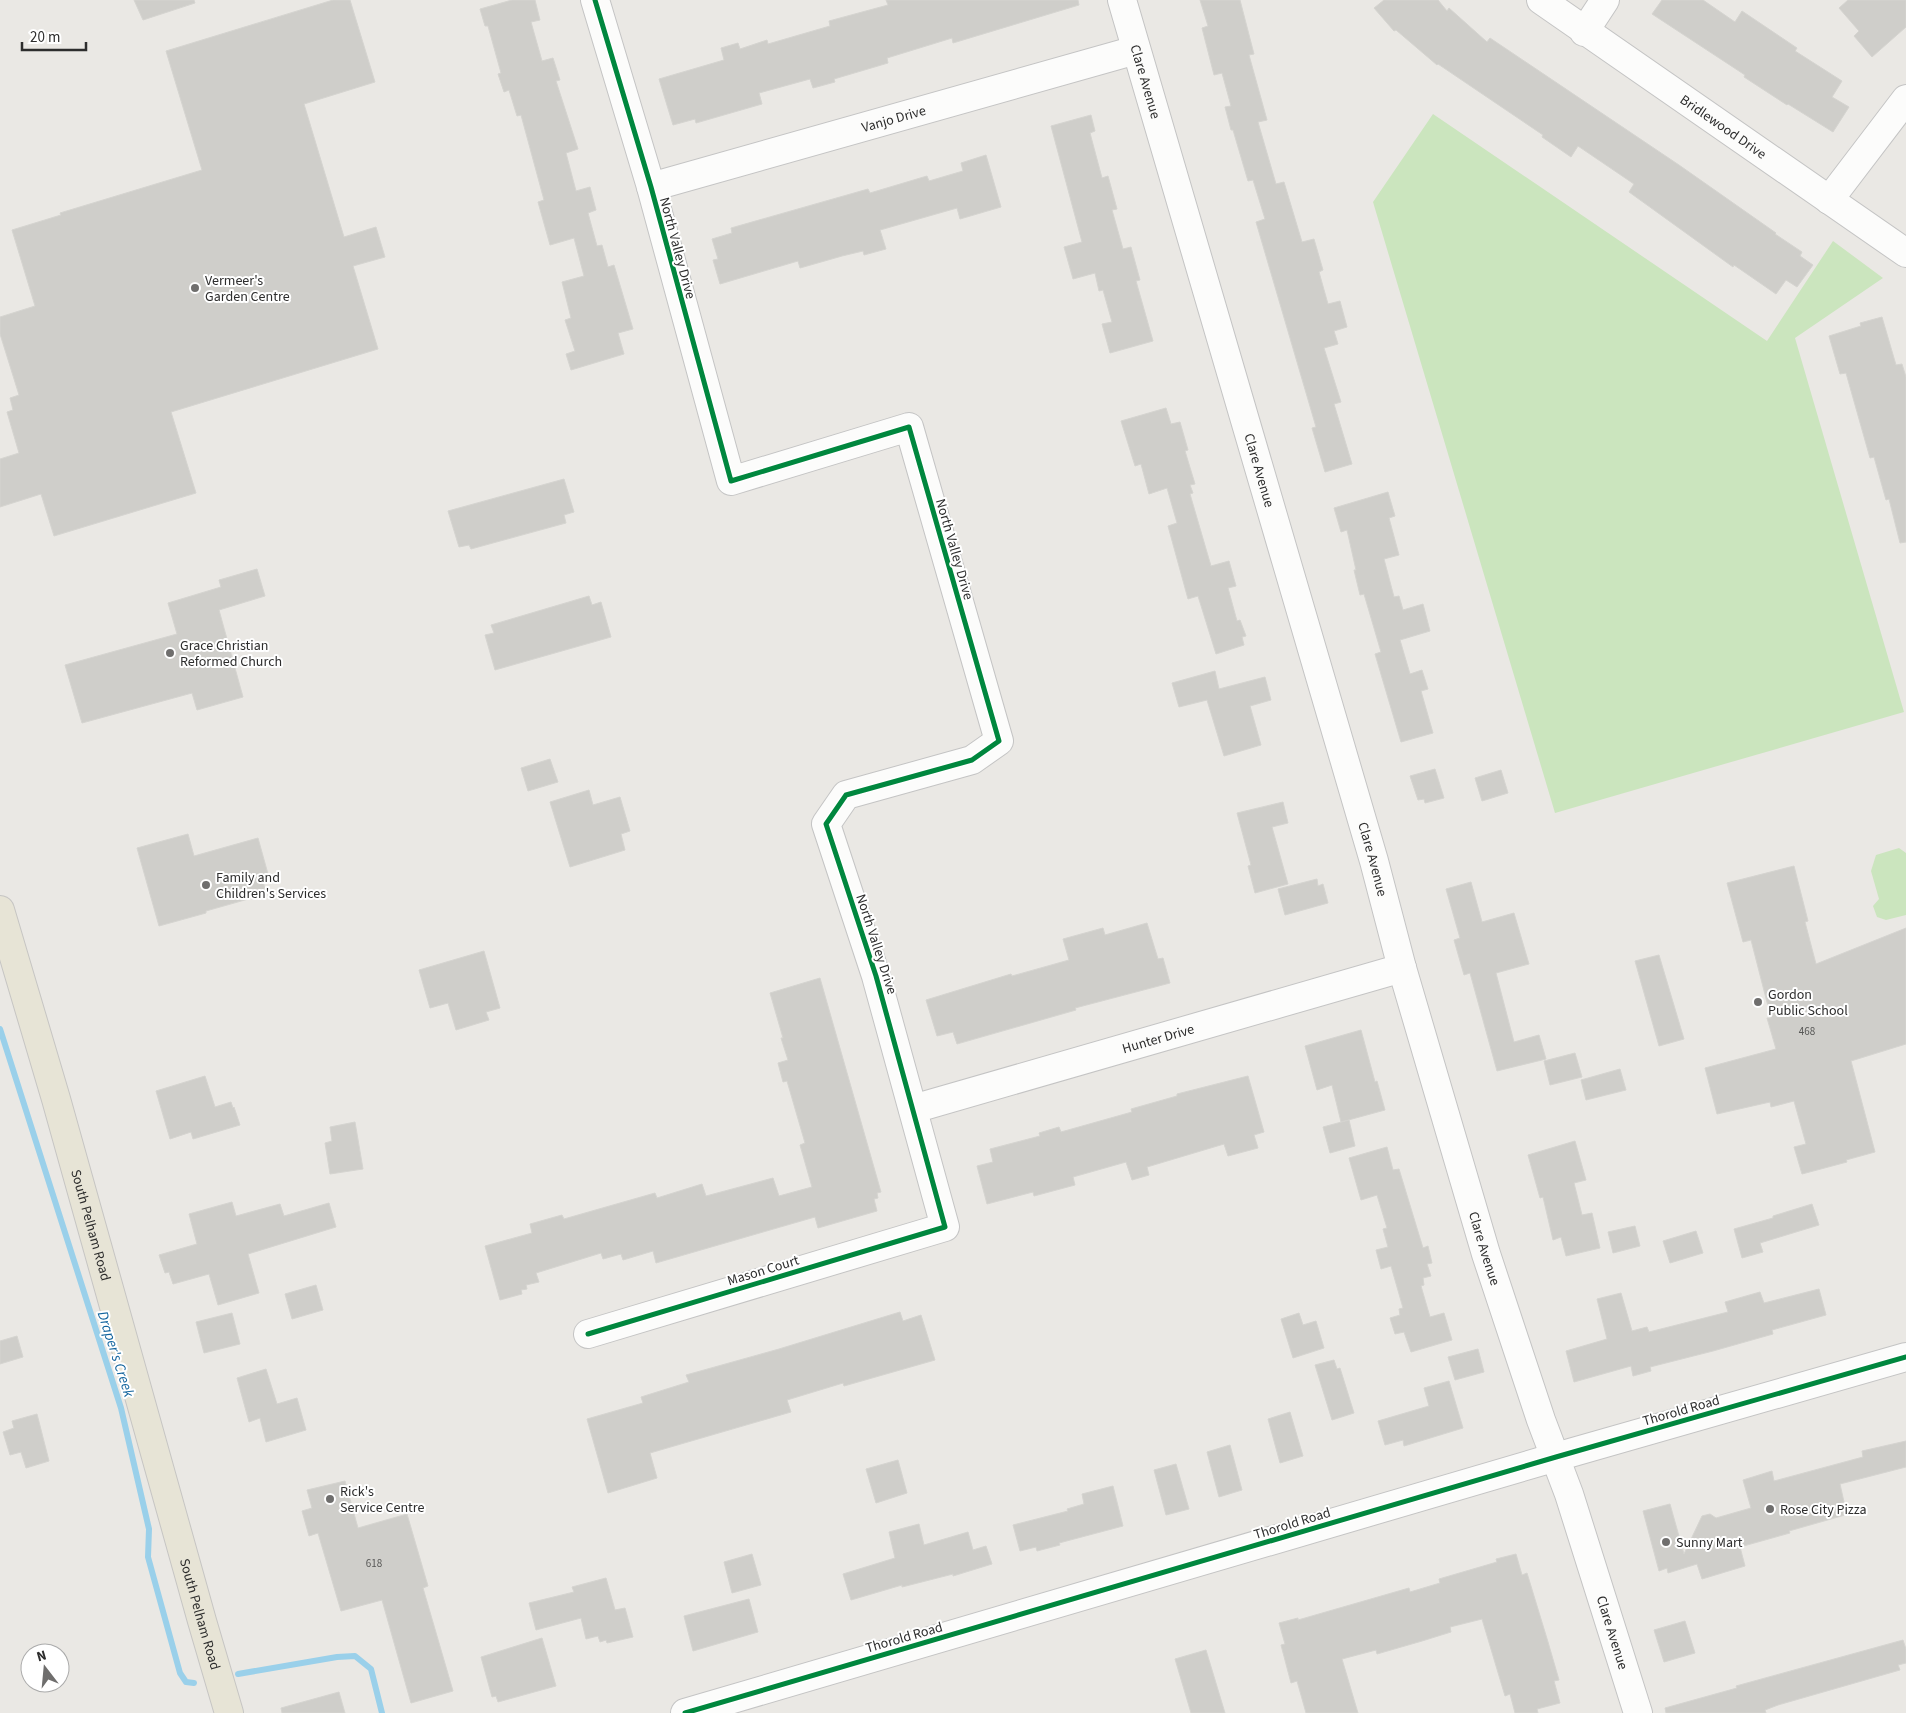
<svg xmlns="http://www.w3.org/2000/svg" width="1906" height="1713" font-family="'Source Sans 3',sans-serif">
  <rect width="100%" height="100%" fill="#eae8e4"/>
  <g fill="#cbe5be">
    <path d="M1433,114L1767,341L1833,241L1883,278L1795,338L1904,712L1555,813L1373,202Z"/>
    <path d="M1899,848L1906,853V915L1886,920L1877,917L1873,906L1879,899L1871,871L1876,855Z"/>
  </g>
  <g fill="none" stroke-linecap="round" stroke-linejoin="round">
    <g stroke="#9ad0ea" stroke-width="6">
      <path d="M0,1029L121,1408L149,1529L148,1557L180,1673L186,1682L194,1683"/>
      <path d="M238,1674L337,1657L355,1656L371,1669L382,1713"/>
    </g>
  </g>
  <g fill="#cfceca" stroke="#d5d4d0">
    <path d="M134,0H194L195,3L143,20Z"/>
    <path d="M333,0H350L375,82L304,104L344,237L376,227L385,257L353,266L378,349L171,412L196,493L54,536L41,494L0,507V459L19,453L7,412L13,410L10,398L19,395L0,334V317L35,306L12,230L61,215L60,213L202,170L166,51Z"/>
    <path d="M512,0H535L540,20L531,22L542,61L553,58L560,80L556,81L578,149L566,153L576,191L590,187L596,210L588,213L597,246L602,245L608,267L614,265L633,329L618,333L624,354L571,370L566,354L575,351L565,320L571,318L562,282L584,276L574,238L550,245L538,202L544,200L521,115L517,116L509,90L504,92L498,74L501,73L488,26H485L480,9Z"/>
    <path d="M886,0H1078L1079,5L953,43L952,38L887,58L888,63L834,79L835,82L813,88L810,79L759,93L762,104L696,123L695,119L673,125L659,79L724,60L721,48L738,43L740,49L767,40L768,44L830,26L829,21L888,5Z"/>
    <path d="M1200,0H1240L1254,54L1249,55L1267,120L1258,122L1276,184L1284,182L1302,242L1314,239L1323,270L1319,272L1328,304L1340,301L1347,327L1334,331L1338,344L1324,348L1341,402L1334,404L1352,464L1325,472L1312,428L1316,427L1256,222L1265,219L1253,180L1248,181L1233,130H1231L1225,107L1231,106L1222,73L1214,75L1202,28L1208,26Z"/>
    <path d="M1384,0H1438L1447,11L1449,8L1487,42L1490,38L1679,165L1776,233L1775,234L1802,252L1800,256L1813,265L1797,287L1786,280L1776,294L1734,265L1733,267L1629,192L1634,184L1578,146L1571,157L1542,137L1543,135L1438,64L1437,65L1396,30L1394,31L1374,8Z"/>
    <path d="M1662,0H1703L1735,22L1742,11L1797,48L1795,51L1842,81L1832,97L1849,107L1833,132L1788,104L1787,105L1744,77L1745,75L1652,14Z"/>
    <path d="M1848,0H1906V27L1872,57L1854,36L1859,31L1839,8Z"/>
    <path d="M1091,115L1095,131L1090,133L1102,178L1108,176L1117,209L1112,210L1123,249L1131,247L1140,280L1136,281L1153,341L1110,353L1102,324L1112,322L1103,290L1099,291L1095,273L1073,279L1064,247L1082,242L1051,126Z"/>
    <path d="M986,155L1001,207L960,219L957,208L880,230L886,249L864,255L863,251L842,256L800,268L798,261L720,284L713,260L718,259L712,239L732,233L731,228L868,189L870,193L927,176L929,181L963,171L961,163Z"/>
    <path d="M1882,317L1896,365L1902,364L1906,377V542L1900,543L1889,499L1886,500L1874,457L1870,458L1846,373L1840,374L1829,336L1861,326L1860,323Z"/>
    <path d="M1166,408L1171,424L1180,422L1188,450L1185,451L1195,484L1190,485L1193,493L1190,494L1211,566L1229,561L1236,586L1228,588L1237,621L1240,620L1246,636L1242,637L1244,645L1216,654L1198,596L1188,599L1168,526L1177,523L1167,488L1149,494L1141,464L1135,466L1121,421Z"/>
    <path d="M564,479L574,512L564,515L566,523L471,549L469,545L459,547L448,511Z"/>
    <path d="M1388,492L1395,516L1389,518L1399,555L1384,559L1394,597L1399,596L1403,610L1423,604L1430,631L1400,640L1410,674L1422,670L1428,689L1421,691L1433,733L1401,742L1375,654L1381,652L1364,594L1360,595L1354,570H1356L1347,530L1341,532L1334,508Z"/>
    <path d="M257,569L265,596L219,610L243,697L197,710L192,693L82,723L65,665L177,634L168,603L221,587L219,580Z"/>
    <path d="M589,596L592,605L601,602L611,637L495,670L485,635L494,633L491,625Z"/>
    <path d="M1215,671L1219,689L1265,677L1271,700L1250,706L1261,745L1224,756L1207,700L1179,707L1172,683Z"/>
    <path d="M550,759L558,782L528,791L521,768Z"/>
    <path d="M1435,769L1444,798L1425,803L1424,799L1418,800L1410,776Z"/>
    <path d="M1501,770L1508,793L1482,801L1475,778Z"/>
    <path d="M589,790L593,805L620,797L630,831L621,834L625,850L570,867L550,802Z"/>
    <path d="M1283,802L1288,823L1272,827L1288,884L1255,893L1248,866L1251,865L1237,813Z"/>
    <path d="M188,834L194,856L258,838L268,874L262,876L266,894L206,911V913L159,926L137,848Z"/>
    <path d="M1794,866L1808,921L1805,922L1816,964L1906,928V1044L1851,1061L1875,1152L1846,1160L1847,1162L1802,1174L1794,1147L1806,1144L1794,1101L1771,1107L1770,1102L1717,1114L1705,1068L1776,1049L1767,1018H1771L1751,940L1743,942L1727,883Z"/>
    <path d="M1317,879L1318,886L1323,884L1328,903L1285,915L1278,889Z"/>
    <path d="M1471,882L1482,922L1514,913L1529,964L1496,973L1514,1042L1539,1035L1546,1059L1497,1071L1470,973L1464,975L1454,940L1460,938L1446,889Z"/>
    <path d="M1147,923L1158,959L1163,958L1170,983L1075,1008L1076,1010L957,1044L953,1032L937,1036L926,1000L1011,974L1012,976L1069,960L1063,939L1103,928L1105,935Z"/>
    <path d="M484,951L500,1008L486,1012L489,1020L456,1030L448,1003L430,1008L419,970Z"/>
    <path d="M1659,955L1684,1039L1659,1046L1635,961Z"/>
    <path d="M820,978L881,1192L877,1193L878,1198L874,1199L877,1211L818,1228L815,1217L656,1263L653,1251L623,1260L621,1254L603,1259L601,1253L536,1273L539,1282L526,1285L527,1289L521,1290L522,1294L500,1300L485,1246L532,1233L530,1224L562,1215L564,1219L655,1193L657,1198L702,1184L706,1196L773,1178L779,1196L812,1187L800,1145L805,1143L787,1081L783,1082L778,1063L788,1060L781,1038H783L770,993Z"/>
    <path d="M1361,1030L1375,1082L1377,1081L1385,1110L1341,1122L1332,1085L1317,1090L1305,1046Z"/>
    <path d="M1575,1053L1582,1077L1550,1085L1544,1061Z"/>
    <path d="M1620,1069L1626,1090L1586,1100L1581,1080Z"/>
    <path d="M205,1076L215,1107L231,1102L233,1108L234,1107L240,1125L193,1139L191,1132L170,1139L156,1091Z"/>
    <path d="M1248,1076L1264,1132L1254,1135L1258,1148L1228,1156L1224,1144L1147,1167L1149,1175L1132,1180L1126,1162L1073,1177L1075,1185L1034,1196L1033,1192L987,1204L977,1166L993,1162L990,1149L1040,1136L1039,1133L1059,1127L1061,1132L1132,1112L1131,1109L1177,1096V1094Z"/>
    <path d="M1349,1120L1355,1146L1330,1153L1323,1127Z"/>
    <path d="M355,1122L363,1169L330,1174L325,1143L332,1141L330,1127Z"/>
    <path d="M1575,1141L1586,1180L1574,1183L1582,1215L1592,1213L1600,1248L1566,1256L1561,1237L1553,1240L1543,1197L1540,1198L1528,1155Z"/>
    <path d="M1387,1147L1393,1170L1399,1169L1423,1248L1428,1246L1432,1263L1427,1264L1431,1276L1423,1278L1424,1285L1421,1286L1430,1317L1444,1313L1452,1340L1411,1352L1404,1332L1395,1334L1390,1318L1400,1315L1399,1309L1403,1308L1391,1266L1381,1269L1376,1250L1388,1247L1383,1229L1387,1228L1377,1195L1361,1200L1349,1158Z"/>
    <path d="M232,1202L236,1216L280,1204L284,1216L329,1203L336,1227L248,1254L259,1293L218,1305L209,1274L173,1284L169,1272L165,1273L159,1255L197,1244L189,1214Z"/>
    <path d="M1812,1204L1819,1225L1760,1243L1763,1252L1742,1258L1734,1229L1773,1218V1216Z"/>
    <path d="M1635,1226L1640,1246L1613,1253L1608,1232Z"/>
    <path d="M1696,1231L1703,1253L1670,1263L1663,1241Z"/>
    <path d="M316,1285L323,1310L292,1319L285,1294Z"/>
    <path d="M1819,1289L1826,1315L1772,1330L1773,1334L1713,1351L1650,1367L1651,1371L1633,1376L1631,1366L1574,1382L1566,1351L1607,1339L1597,1299L1621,1293L1632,1331L1647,1327L1649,1332L1728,1312L1725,1302L1760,1292L1764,1303Z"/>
    <path d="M900,1312L903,1321L921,1315L935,1360L844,1386L843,1383L787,1400L791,1412L650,1453L657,1478L608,1493L587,1419L643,1403L641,1397L689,1382L686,1375L779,1349Z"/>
    <path d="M232,1313L240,1344L204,1353L196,1322Z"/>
    <path d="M1299,1313L1303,1325L1316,1321L1324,1348L1293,1358L1281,1319Z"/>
    <path d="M17,1336L23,1357L0,1364V1341Z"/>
    <path d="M1478,1349L1484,1372L1455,1380L1448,1357Z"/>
    <path d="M1334,1360L1337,1369L1340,1368L1354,1413L1332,1420L1315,1365Z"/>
    <path d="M266,1369L277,1404L297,1398L306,1430L266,1442L260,1418L249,1422L237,1378Z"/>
    <path d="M1449,1381L1463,1428L1404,1446L1403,1440L1385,1445L1378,1421L1429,1406L1424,1388Z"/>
    <path d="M1290,1412L1303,1456L1280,1463L1268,1419Z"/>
    <path d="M37,1414L49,1461L26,1468L21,1452L10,1455L3,1432L14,1428L12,1421Z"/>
    <path d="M1906,1441V1467L1840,1484L1844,1502L1841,1503L1845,1515L1789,1531L1790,1533L1740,1547L1745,1566L1702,1579L1697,1564L1668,1573L1667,1568L1659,1571L1643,1511L1670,1504L1684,1554L1702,1516L1710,1514L1716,1518L1751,1508L1743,1480L1772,1471L1774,1481L1863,1457L1862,1451Z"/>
    <path d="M1230,1445L1242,1490L1219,1497L1207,1452Z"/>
    <path d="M898,1460L907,1493L876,1503L866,1469Z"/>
    <path d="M1176,1464L1189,1509L1166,1515L1154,1470Z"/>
    <path d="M345,1481L358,1528L407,1514L428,1586L423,1588L453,1691L411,1703L382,1600L341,1611L318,1533L309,1536L302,1511L312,1508L307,1490Z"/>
    <path d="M1113,1486L1123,1526L1059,1543L1060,1545L1037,1551L1036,1547L1020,1551L1013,1525L1068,1511L1067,1509L1084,1504L1082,1494Z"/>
    <path d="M919,1524L924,1545L968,1532L973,1550L986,1546L992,1564L953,1576V1574L902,1587V1585L851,1600L843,1574L895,1558L889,1532Z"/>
    <path d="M752,1554L761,1585L732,1593L724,1562Z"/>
    <path d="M1516,1554L1522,1575L1527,1573L1548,1642L1559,1680L1554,1681L1560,1703L1537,1709L1538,1713H1515L1510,1694L1505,1696L1482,1619L1450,1627L1451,1632L1422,1641L1377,1654L1376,1650L1342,1659L1358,1713H1306L1297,1681L1291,1683L1281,1645L1285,1644L1279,1623L1298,1618V1620L1409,1588L1410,1592L1440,1583L1439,1579L1497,1562L1496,1559Z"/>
    <path d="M606,1578L615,1610L625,1608L633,1637L607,1643L606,1640L600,1642L598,1636L586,1639L581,1618L536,1630L529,1603L574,1592L572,1587Z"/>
    <path d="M749,1599L758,1632L693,1651L684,1616Z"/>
    <path d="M1685,1621L1695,1653L1664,1662L1654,1630Z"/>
    <path d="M542,1638L556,1686L498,1702L496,1696L492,1697L481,1657Z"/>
    <path d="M1903,1640L1906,1649V1663L1898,1665L1900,1670L1778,1705L1765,1710L1766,1713H1666L1665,1708L1737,1688L1736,1686Z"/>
    <path d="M1206,1650L1225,1713H1191L1175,1659Z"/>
    <path d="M339,1692L345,1713H282L281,1708Z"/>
  </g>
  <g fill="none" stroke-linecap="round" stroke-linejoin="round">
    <defs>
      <g id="minor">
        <path id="s1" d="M1122,0L1374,861L1402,968L1486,1254L1541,1420L1569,1494L1638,1713"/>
        <path id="s2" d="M1541,0L1906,253"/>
        <path d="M1584,32L1605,0"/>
        <path id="s3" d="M651,187L1136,50"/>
        <path d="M1829,200L1906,99"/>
        <path id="s4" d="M913,1109L1402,968"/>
        <path d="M588,1334L945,1227L876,976L826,824L846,795L972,760L999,741L909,427L731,481L651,187L595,0"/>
        <path d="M685,1713L1556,1457L1906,1357"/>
      </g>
      <g id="major">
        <path id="s5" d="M0,910L56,1099L202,1621L229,1713"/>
      </g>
    </defs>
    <use href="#minor" stroke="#c4c4c4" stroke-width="30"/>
    <use href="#major" stroke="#c6c5c3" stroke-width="30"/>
    <use href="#minor" stroke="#fcfcfb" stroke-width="28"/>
    <use href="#major" stroke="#e7e4d6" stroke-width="28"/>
    <defs>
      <g id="cycleway">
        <path d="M588,1334L945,1227L876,976L826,824L846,795L972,760L999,741L909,427L731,481L651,187L595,0"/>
        <path d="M685,1713L1556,1457L1906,1357"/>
      </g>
    </defs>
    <use href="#cycleway" stroke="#fff" stroke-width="8"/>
    <use href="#cycleway" stroke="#00873e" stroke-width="5"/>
  </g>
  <g fill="#6f6e6d" stroke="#fff" stroke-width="2">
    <circle cx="195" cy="288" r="5"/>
    <circle cx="170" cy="653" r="5"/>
    <circle cx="206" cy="885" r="5"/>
    <circle cx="1758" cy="1002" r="5"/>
    <circle cx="330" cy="1499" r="5"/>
    <circle cx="1770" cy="1509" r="5"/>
    <circle cx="1666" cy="1542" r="5"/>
  </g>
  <g text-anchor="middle" stroke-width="4" stroke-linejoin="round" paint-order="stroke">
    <g font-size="11" fill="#575756">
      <text x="1807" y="1035">468</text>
      <text x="374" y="1567">618</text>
    </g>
    <g font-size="14" fill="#2d2d2d" stroke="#fff">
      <text dy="5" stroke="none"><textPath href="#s1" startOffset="85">Clare Avenue</textPath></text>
      <text dy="5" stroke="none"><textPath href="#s3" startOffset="252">Vanjo Drive</textPath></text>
      <text dy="5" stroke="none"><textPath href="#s2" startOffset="222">Bridlewood Drive</textPath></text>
      <text transform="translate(678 248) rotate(75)" y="5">North Valley Drive</text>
      <text dy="5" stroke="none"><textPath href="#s1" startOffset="490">Clare Avenue</textPath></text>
      <text transform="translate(955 549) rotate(74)" y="5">North Valley Drive</text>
      <text dy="5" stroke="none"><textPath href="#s1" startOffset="895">Clare Avenue</textPath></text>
      <text transform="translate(877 944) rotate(72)" y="5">North Valley Drive</text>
      <text dy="5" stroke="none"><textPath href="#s4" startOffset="255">Hunter Drive</textPath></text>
      <text dy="5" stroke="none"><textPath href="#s5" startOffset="328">South Pelham Road</textPath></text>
      <text dy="5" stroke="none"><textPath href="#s1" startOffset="1300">Clare Avenue</textPath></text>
      <text transform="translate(763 1270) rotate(-17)" y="5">Mason Court</text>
      <text transform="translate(1681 1410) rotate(-16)" y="5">Thorold Road</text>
      <text transform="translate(1292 1523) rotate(-17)" y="5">Thorold Road</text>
      <text dy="5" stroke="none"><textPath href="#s5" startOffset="732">South Pelham Road</textPath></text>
      <text dy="5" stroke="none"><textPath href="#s1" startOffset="1705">Clare Avenue</textPath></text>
      <text transform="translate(904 1637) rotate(-16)" y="5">Thorold Road</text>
    </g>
    <g font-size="14" fill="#2d2d2d" stroke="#fff" text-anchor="start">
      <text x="205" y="285">Vermeer's<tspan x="205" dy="16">Garden Centre</tspan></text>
      <text x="180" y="650">Grace Christian<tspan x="180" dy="16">Reformed Church</tspan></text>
      <text x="216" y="882">Family and<tspan x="216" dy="16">Children's Services</tspan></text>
      <text x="1768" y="999">Gordon<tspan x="1768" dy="16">Public School</tspan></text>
      <text x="340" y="1496">Rick's<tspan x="340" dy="16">Service Centre</tspan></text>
      <text x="1780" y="1514">Rose City Pizza</text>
      <text x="1676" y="1547">Sunny Mart</text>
    </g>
    <g font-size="15" font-style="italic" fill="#11639d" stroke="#fff">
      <text transform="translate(116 1354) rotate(72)" y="5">Draper's Creek</text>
    </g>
  </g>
  <g transform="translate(45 1668) rotate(344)"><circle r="24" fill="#ffffff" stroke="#ababab"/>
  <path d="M0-4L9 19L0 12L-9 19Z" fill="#6f6e6d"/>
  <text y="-8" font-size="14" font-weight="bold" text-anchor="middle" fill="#2d2d2d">N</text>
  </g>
  <path d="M22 42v8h64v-8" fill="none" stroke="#2d2d2d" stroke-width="2.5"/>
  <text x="30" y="42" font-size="15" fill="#2d2d2d" stroke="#ffffff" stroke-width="4" paint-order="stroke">20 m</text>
</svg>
